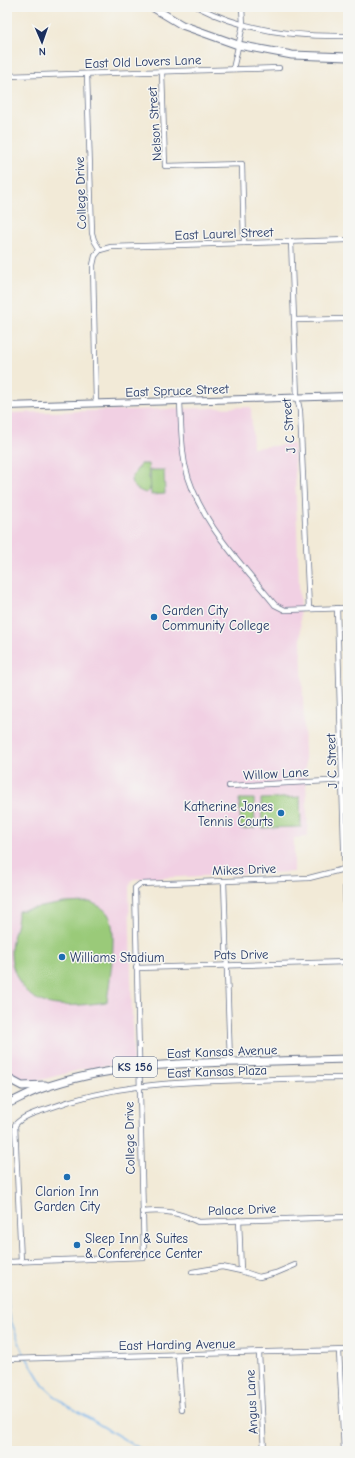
<svg xmlns="http://www.w3.org/2000/svg" width="355" height="1458" font-family="'Comic Neue',sans-serif">
  <rect width="100%" height="100%" fill="#f6f6f2"/>
  <filter id="ink" filterUnits="userSpaceOnUse"><feTurbulence type="fractalNoise" baseFrequency=".025" numOctaves="2"/><feDisplacementMap in="SourceGraphic" scale="8" xChannelSelector="R" yChannelSelector="G"/><feConvolveMatrix kernelMatrix="1 2 1 2 8 2 1 2 1" color-interpolation-filters="sRGB"/></filter>
  <filter id="wash" filterUnits="userSpaceOnUse"><feTurbulence type="fractalNoise" baseFrequency=".012" numOctaves="4" result="noise"/><feDisplacementMap in="SourceGraphic" scale="16" xChannelSelector="R" yChannelSelector="G"/><feGaussianBlur stdDeviation="0.9" result="paint"/><feColorMatrix in="noise" values="0 0 0 0 0 0 0 0 0 0 0 0 0 0 0 0 0 1.4 0 .05"/><feComposite in="paint" operator="in"/></filter>
  <g filter="url(#wash)">
    <rect width="100%" height="100%" fill="#f2ead7"/>
    <path fill="#f1d0e3" d="M251,407L253,448L294,444L308,837L294,838V872L133,879L129,887L133,1061L83,1069L37,1081L26,1082L9,1073L7,1070V413Z"/>
    <g fill="#9aca79" stroke="#5a7c6c">
      <path d="M140,464H148L150,490L146,493C139,491 132,487 131,480L137,469L139,468Z"/>
      <path d="M150,470H164L165,494L151,495Z"/>
      <path d="M300,797L301,827L262,828L261,799Z"/>
      <path d="M239,799H254L255,828L241,829Z"/>
      <path d="M90,902C97,905 104,908 108,914C119,928 109,984 107,1002C73,1006 31,1014 16,975C13,968 11,961 11,954C10,939 19,926 18,911L64,903Z"/>
    </g>
    <g fill="none" stroke-linecap="round" stroke-linejoin="round">
      <path stroke="#78b3e9" stroke-width="1.5" d="M7,1267L8,1304L10,1318L22,1350L43,1385L56,1397L70,1407L144,1451"/>
    </g>
  </g>
  <g filter="url(#ink)">
    <g fill="none" stroke-linecap="round" stroke-linejoin="round">
      <defs>
        <g id="street">
          <path d="M198,7C244,31 297,37 348,36"/>
          <path d="M233,69L243,25L242,7"/>
          <path d="M162,72L165,166L242,164L244,243"/>
          <path d="M87,74L92,233L94,240L100,250"/>
          <path d="M7,76L279,68"/>
          <path d="M291,241L297,397L300,411L309,609"/>
          <path d="M100,250L111,247L348,240"/>
          <path d="M294,320L348,319"/>
          <path d="M180,401C181,422 181,444 185,465C197,520 241,563 275,605L285,610L348,608"/>
          <path d="M96,403L93,265L95,256L100,250"/>
          <path d="M337,608L348,983"/>
          <path d="M229,786L348,780"/>
          <path d="M224,881L230,1062"/>
          <path d="M136,968L347,962"/>
          <path d="M142,1212C165,1210 178,1212 198,1222L346,1217L348,1216"/>
          <path d="M239,1220L241,1271"/>
          <path d="M7,1262L144,1257L135,888L140,884L309,878L348,868"/>
          <path d="M21,1262L15,1125C22,1116 37,1112 47,1109C113,1084 176,1082 245,1080C279,1079 314,1078 348,1078"/>
          <path d="M192,1272L222,1267L241,1271L259,1277L276,1273L295,1265"/>
          <path d="M339,1351L344,1451"/>
          <path d="M259,1353L264,1451"/>
          <path d="M178,1355L182,1410"/>
          <path d="M7,1359L348,1350"/>
        </g>
        <path id="secondary" d="M7,406L348,396"/>
        <g id="primary">
          <path d="M152,7L182,25L238,45L292,55L348,57"/>
          <path d="M7,1078L22,1086L45,1085"/>
          <path d="M7,1104C18,1099 29,1093 40,1089C104,1066 172,1063 238,1062C275,1061 311,1060 348,1059"/>
        </g>
      </defs>
      <use href="#street" stroke="#667088" stroke-width="6"/>
      <use href="#secondary" stroke="#667088" stroke-width="8"/>
      <use href="#primary" stroke="#667088" stroke-width="9"/>
      <use href="#street" stroke="#fff" stroke-width="4.5"/>
      <use href="#secondary" stroke="#fff" stroke-width="6"/>
      <use href="#primary" stroke="#fff" stroke-width="7"/>
    </g>
  </g>
  <g fill="#1f6fb2" stroke="#f6f6f2" stroke-width="1.5">
    <circle cx="154" cy="617" r="4"/>
    <circle cx="281" cy="813" r="4"/>
    <circle cx="62" cy="957" r="4"/>
    <circle cx="67" cy="1177" r="4"/>
    <circle cx="77" cy="1245" r="4"/>
  </g>
  <g text-anchor="middle" stroke-width="3" stroke-linejoin="round" paint-order="stroke">
    <rect fill="#f6f6f2" stroke="#5d6b8a" stroke-width="1" x="113" y="1057" width="44" height="20" rx="3"/>
    <g font-size="12" font-weight="bold" fill="#1b2f5e">
      <text x="135" y="1071">KS 156</text>
    </g>
    <g font-size="13" fill="#1b2f5e" stroke="#f6f6f2">
      <text transform="translate(143 61) rotate(-2)" y="5">East Old Lovers Lane</text>
      <text transform="translate(154 124) rotate(-94)" y="5">Nelson Street</text>
      <text transform="translate(80 193) rotate(-92)" y="5">College Drive</text>
      <text transform="translate(224 233) rotate(-2)" y="5">East Laurel Street</text>
      <text transform="translate(177 390) rotate(-2)" y="5">East Spruce Street</text>
      <text transform="translate(288 426) rotate(-95)" y="5">J C Street</text>
      <text transform="translate(331 761) rotate(-92)" y="5">J C Street</text>
      <text transform="translate(276 773) rotate(-3)" y="5">Willow Lane</text>
      <text transform="translate(244 869) rotate(-2)" y="5">Mikes Drive</text>
      <text transform="translate(241 954) rotate(-1)" y="5">Pats Drive</text>
      <text transform="translate(222 1051) rotate(-2)" y="5">East Kansas Avenue</text>
      <text transform="translate(217 1071) rotate(-2)" y="5">East Kansas Plaza</text>
      <text transform="translate(129 1138) rotate(-91)" y="5">College Drive</text>
      <text transform="translate(242 1209) rotate(-2)" y="5">Palace Drive</text>
      <text transform="translate(177 1344) rotate(-1)" y="5">East Harding Avenue</text>
      <text transform="translate(251 1402) rotate(-93)" y="5">Angus Lane</text>
    </g>
    <g font-size="13" fill="#1b2f5e" stroke="#f6f6f2" text-anchor="start">
      <text x="162" y="615">Garden City<tspan x="162" dy="15">Community College</tspan></text>
      <text x="273" y="811" text-anchor="end">Katherine Jones<tspan x="273" dy="15">Tennis Courts</tspan></text>
      <text x="70" y="962">Williams Stadium</text>
      <text x="67" y="1196" text-anchor="middle">Clarion Inn<tspan x="67" dy="15">Garden City</tspan></text>
      <text x="85" y="1243">Sleep Inn &amp; Suites<tspan x="85" dy="15">&amp; Conference Center</tspan></text>
    </g>
  </g>
  <rect width="355" height="1458" fill="none" stroke="#f6f6f2" stroke-width="24"/>
  <g transform="translate(42 42) rotate(178)" stroke="#f6f6f2" stroke-width="3" paint-order="stroke">
  <path d="M0-3L7 15L0 10L-7 15Z" fill="#1b2f5e"/>
  <text y="-6" font-size="11" font-weight="bold" text-anchor="middle" fill="#1b2f5e">N</text>
  </g>
</svg>
